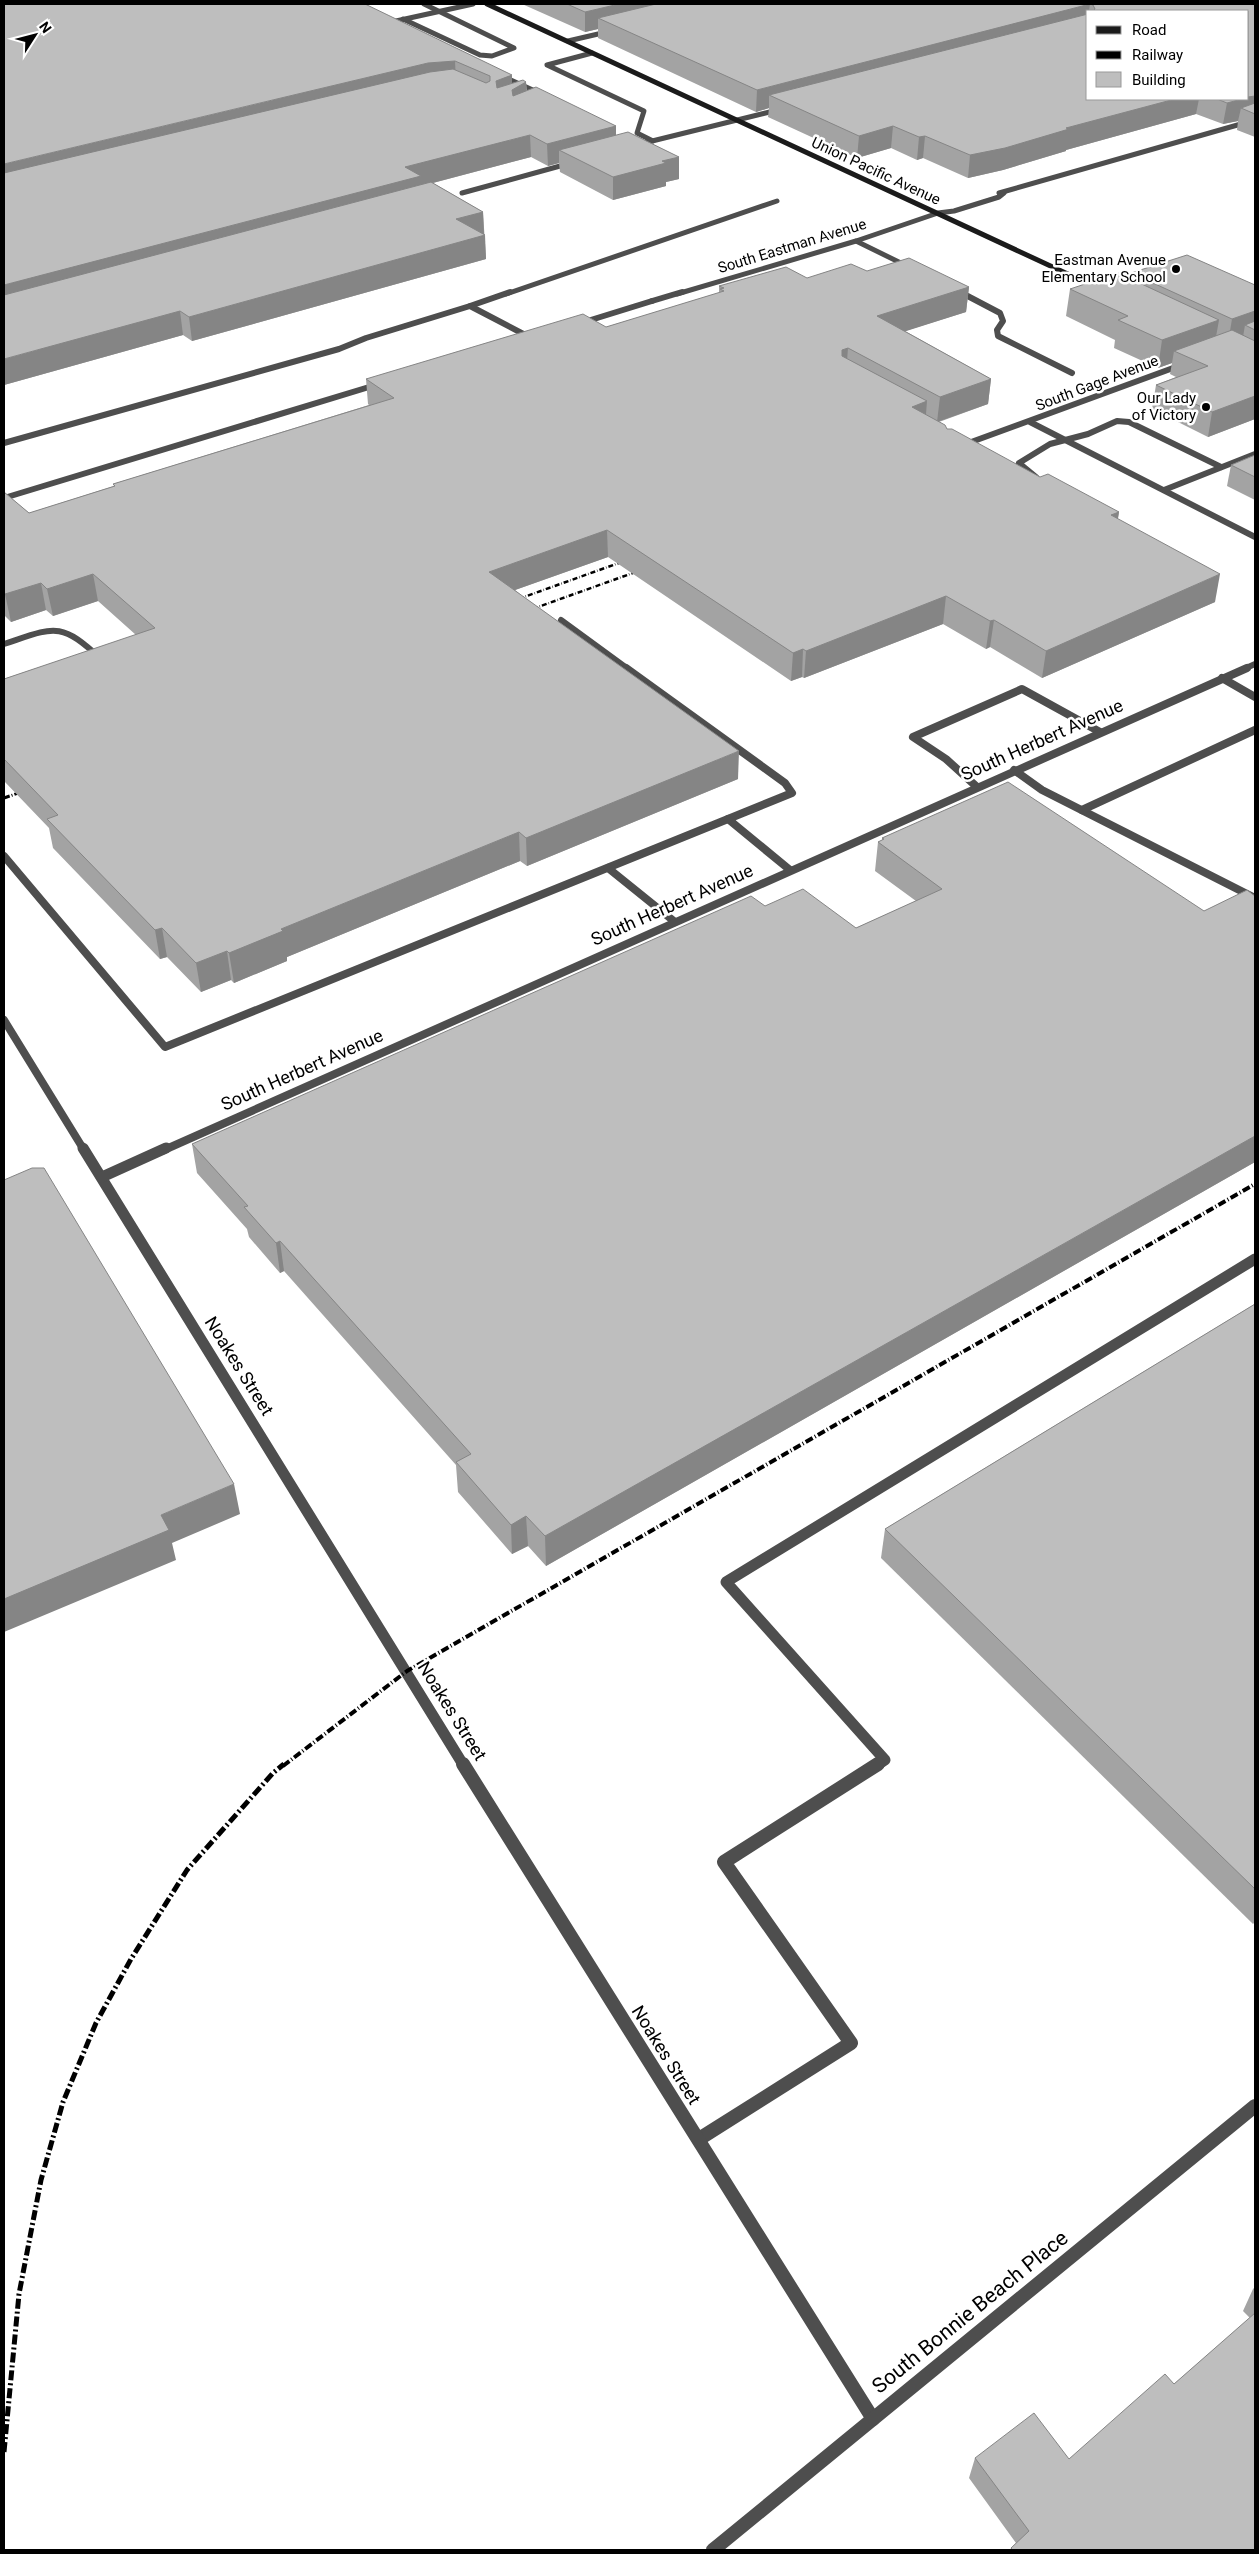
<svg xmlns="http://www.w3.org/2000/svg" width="1259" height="2554" font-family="Roboto,sans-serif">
  <rect width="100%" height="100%" fill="#fff"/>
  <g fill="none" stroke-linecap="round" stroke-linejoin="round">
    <g stroke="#4e4e4e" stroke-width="5">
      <path d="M403,19L480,55L492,56L514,48L424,4"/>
      <path d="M398,30L396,21L473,4"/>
      <path d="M592,53L547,65L644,111L637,133L653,141"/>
      <path d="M500,75L535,91L542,97"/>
      <path d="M856,241L909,267"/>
      <path d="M955,290L962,294"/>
      <path d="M506,294L777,201"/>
    </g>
    <g stroke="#4e4e4e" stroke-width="6">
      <path d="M960,292L1000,313L1003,321L997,330L998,336L1072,373"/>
      <path d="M470,306L510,292"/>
      <path d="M581,323L652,301"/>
      <path d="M1030,422L1255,537"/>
      <path d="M4,443L339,349L366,338L470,306L531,338"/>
      <path d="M1036,477L1019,463L1050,444L1088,434L1117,421L1129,422L1221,467"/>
      <path d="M1164,490L1255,454"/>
      <path d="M4,498L379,384"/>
      <path d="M561,620L628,669"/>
      <path d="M4,644C55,627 60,621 101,659"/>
    </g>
    <g stroke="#4e4e4e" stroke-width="8">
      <path d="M626,668L785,783L792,793L728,819L790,870"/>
      <path d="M1222,678L1255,697"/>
      <path d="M1014,770L1042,790L1255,898"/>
      <path d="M977,787L946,759L913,737L1022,689L1100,732"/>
      <path d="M1082,810L1255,730"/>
      <path d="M4,856L165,1047L728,819"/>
      <path d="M608,868L675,922"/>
    </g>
    <path stroke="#4e4e4e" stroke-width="11" d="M876,1766L885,1760L726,1582L1255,1259"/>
    <path stroke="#4e4e4e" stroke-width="14" d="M699,2139L851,2043L724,1862L878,1764"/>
    <g stroke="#4e4e4e" stroke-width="5">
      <path d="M568,41L611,31"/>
      <path d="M636,145L782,109"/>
      <path d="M462,193L571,163"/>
      <path d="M999,193L1255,120"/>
      <path d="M677,294L856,241L938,213L954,211L999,197L1004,193"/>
    </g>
    <g stroke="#4e4e4e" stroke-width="6">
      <path d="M652,301L682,292"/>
      <path d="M963,445L1184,364"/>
      <path d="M1244,669L1255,664"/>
    </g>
    <g stroke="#4e4e4e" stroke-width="8">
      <path d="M4,1020L84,1150"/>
      <path d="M164,1150L1247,668"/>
    </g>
    <g stroke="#4e4e4e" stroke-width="11">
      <path d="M83,1148L464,1766"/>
      <path d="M102,1177L166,1148"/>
    </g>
    <g stroke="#4e4e4e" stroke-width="14">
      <path d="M463,1764L873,2419"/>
      <path d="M713,2550L1255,2106"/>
    </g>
    <path stroke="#1b1b1b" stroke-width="5" d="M487,4L1100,289"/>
    <g stroke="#000" stroke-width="2.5" stroke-dasharray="5 2 0.5 2" stroke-linecap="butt">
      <path d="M510,602L630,559"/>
      <path d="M524,612L644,569"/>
    </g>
    <path stroke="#000" stroke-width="3" stroke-dasharray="6 2 1 2" stroke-linecap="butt" d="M4,798L30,789"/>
    <path stroke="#000" stroke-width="4" stroke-dasharray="8 2.5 1 2.5" stroke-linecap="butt" d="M283,1766L407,1671L1255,1184"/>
    <path stroke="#000" stroke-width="5" stroke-dasharray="10 3 2 3" stroke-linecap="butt" d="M4,2452L19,2294L41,2180L63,2102L96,2023L131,1959L187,1870L273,1773L284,1764"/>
  </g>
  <g fill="#a3a3a3" fill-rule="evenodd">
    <path d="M365,4L512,83L526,82L527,91L616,126V135L679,157V179L666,182V186L613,200L560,172L559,163L548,166L531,157L433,183L483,212L486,259L192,341L183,335L4,385Z"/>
    <path d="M522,4H1255V137L1237,130L1238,121L1223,124L1196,114L1066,150V151L1003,170L968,178L923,158L917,160L891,148L857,158L768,117L769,108L756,112L598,38V29L585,32ZM1088,11H1248V99H1088Z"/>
    <path d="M867,271L969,287L966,312L905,331L991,379L988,404L939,422L947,429L1040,477L1119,512L1118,519L1215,602L1042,678L990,647L986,649L943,624L804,678L802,677L791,681L608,557L515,590L738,779L527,866L520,861L287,957V961L234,983L231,980L201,992L167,957L160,959L53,848L49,828L4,781V679L136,635L98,601L53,616L46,610L11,622L4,615V492L29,513L114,486L113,484L369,405L368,404L366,379L606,327L719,293V286L807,278Z"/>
    <path d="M1131,273L1255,285V419L1208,437L1152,409L1156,385L1176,377L1170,374L1172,363L1158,368L1114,348L1115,340L1066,316L1070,289L1130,279Z"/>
    <path d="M1255,455V500L1227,486L1231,465Z"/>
    <path d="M882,838L1204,911L1255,896V1162L546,1566L528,1546L512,1554L458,1492L456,1465L284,1271L280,1273L249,1237L247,1229L197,1173L192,1144L765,906L856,928L916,901L875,871L878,842L882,840Z"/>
    <path d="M1255,1304V1922L1253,1924L881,1558L885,1529Z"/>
    <path d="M1255,2287V2550H1010L1011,2548L1016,2543L969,2478L975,2458L1069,2459L1174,2384L1250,2318L1243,2311L1253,2289Z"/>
  </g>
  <g fill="#858585">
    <path d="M619,4H705L598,18V29L585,32V12Z"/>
    <path d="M1090,4L1089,11H1088V18L769,95V108L756,112L757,90Z"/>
    <path d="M455,61L456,82L4,188V164L428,63Z"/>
    <path d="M512,75V89L526,82L527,104L497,103L496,81Z"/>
    <path d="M1255,96V114L1241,108L1238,121L1223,124L1227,103L1242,99H1248V97Z"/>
    <path d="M1175,99H1199L1196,114L1066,150V151L1003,170L968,178L970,155L1066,128Z"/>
    <path d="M616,126V148L559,150V163L548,166L547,144Z"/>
    <path d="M893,126L891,148L857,158L859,136Z"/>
    <path d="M530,135L531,157L421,186L4,310V285L405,167Z"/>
    <path d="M925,136L923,158L917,160L919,137Z"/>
    <path d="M679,157V179L666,182V186L613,200V177L662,161Z"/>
    <path d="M483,212L484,235L456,219Z"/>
    <path d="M485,235L486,259L192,341L189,317Z"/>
    <path d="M969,287L966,312L875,341L877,316Z"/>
    <path d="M180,311L183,335L4,385V359Z"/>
    <path d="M1255,311V323L1245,325L1243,337L1228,343L1232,319Z"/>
    <path d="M1219,320L1214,348L1174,351L1172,363L1158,368L1162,340Z"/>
    <path d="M848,348L846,374L840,375L842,350Z"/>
    <path d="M991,379L988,404L937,422L940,397Z"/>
    <path d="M1255,396V419L1208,437L1212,412Z"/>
    <path d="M927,401L925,427L912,407Z"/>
    <path d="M1119,512L1114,539L1111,515Z"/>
    <path d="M607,530L608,557L490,599L489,572Z"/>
    <path d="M93,574L98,601L53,616L47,589Z"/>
    <path d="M1220,574L1215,602L1042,678L1046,651Z"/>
    <path d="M41,583L46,610L11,622L5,594Z"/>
    <path d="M946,596L943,624L804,678L806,651Z"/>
    <path d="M994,620L990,647L986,649L990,621Z"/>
    <path d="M803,649L802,677L791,681L793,653Z"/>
    <path d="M739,751L738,779L527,866L526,838Z"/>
    <path d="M519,832L520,861L287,957V961L234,983L229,953L281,929Z"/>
    <path d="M162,928L167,957L160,959L155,930Z"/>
    <path d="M227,951L231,980L201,992L196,963Z"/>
    <path d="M1255,1136V1162L546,1566L545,1536Z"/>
    <path d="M280,1241L284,1271L280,1273L276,1243Z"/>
    <path d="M234,1484L240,1514L172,1543L176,1560L4,1632V1599L161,1515Z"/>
    <path d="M526,1516L528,1546L512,1554L511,1525Z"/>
  </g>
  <g fill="#bebebe" stroke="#858585">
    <path d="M4,4H365L512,75L496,81L497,88L523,80L526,82L512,90L513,96L536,87L616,126L547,144L530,135L405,167L421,176L4,285V173L430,72L453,69L486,83L490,81V76L455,61L428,63L4,164Z"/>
    <path d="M567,4H619L585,12Z"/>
    <path d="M656,4H1255V96L1248,97V11H1093L1095,9L1093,5L1090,4L757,90L598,18Z"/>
    <path d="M1088,14V99H1175L1066,128L1069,129L1005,148L970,155L925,136L919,137L893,126L859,136L769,95Z"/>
    <path d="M1217,99H1242L1227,103Z"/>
    <path d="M1255,103V114L1241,108Z"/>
    <path d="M628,132L679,157L662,161L666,163L613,177L559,150Z"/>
    <path d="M431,182L483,212L456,219L485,235L189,317L180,311L4,359V295Z"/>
    <path d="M1187,255L1255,285V311L1232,319L1131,273Z"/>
    <path d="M909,258L969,287L877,316L991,379L940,397L848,348L842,350V356L927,401L912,407L945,425L947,429H952L1040,477L1048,474L1119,512L1111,515L1220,574L1046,651L994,620L990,621L946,596L806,651L803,649L793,653L607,530L489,572L739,751L526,838L519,832L281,929L283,931L229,953L227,951L196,963L162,928L155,930L47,819L58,815L4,759V679L155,628L93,574L47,589L41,583L5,594L4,593V492L29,513L115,486L113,484L394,398L366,379L583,314L606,327L724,291L720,289L724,288L719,286L786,267L807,278L851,264L867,271Z"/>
    <path d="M1118,273L1219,320L1162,340L1118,320L1128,316L1070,289Z"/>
    <path d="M1255,321V330L1245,325Z"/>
    <path d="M1232,330L1255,341V396L1212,412L1156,385L1208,366L1174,351Z"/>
    <path d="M1255,455V477L1231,465Z"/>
    <path d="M1008,782L1204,911L1247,890L1255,896V1136L545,1536L526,1516L511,1525L456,1462L471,1454L280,1241L276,1243L244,1207L248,1206L192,1144L751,896L765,906L803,889L856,928L942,889L878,842L884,839L882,838Z"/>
    <path d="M32,1168H44L234,1484L161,1515L169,1530L4,1599V1180Z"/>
    <path d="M1255,1304V1889L885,1529Z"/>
    <path d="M1255,2313V2550H1013L1011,2548L1029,2531L975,2458L1034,2413L1069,2459L1165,2374L1174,2384Z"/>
  </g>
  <g fill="#000" stroke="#fff" stroke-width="2">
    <circle cx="1176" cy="269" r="5"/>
    <circle cx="1206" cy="407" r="5"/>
  </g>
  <g text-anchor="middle" stroke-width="5" stroke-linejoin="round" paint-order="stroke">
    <g font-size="15" fill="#000" stroke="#fff">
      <text transform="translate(876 171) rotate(25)" y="5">Union Pacific Avenue</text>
      <text transform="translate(792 246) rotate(-17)" y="5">South Eastman Avenue</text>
      <text transform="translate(1097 383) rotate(-21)" y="5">South Gage Avenue</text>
    </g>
    <g font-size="15" fill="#000" stroke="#fff" text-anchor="end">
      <text x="1166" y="265">Eastman Avenue<tspan x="1166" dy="17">Elementary School</tspan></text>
      <text x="1196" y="403">Our Lady<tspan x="1196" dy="17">of Victory</tspan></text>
    </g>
    <g font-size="18" fill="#000" stroke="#fff">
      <text transform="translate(1042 740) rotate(-24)" y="6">South Herbert Avenue</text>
      <text transform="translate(672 905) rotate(-24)" y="6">South Herbert Avenue</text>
      <text transform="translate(302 1070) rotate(-24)" y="6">South Herbert Avenue</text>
      <text transform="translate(239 1366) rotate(58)" y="6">Noakes Street</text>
      <text transform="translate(452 1711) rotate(58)" y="6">Noakes Street</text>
      <text transform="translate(666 2055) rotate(58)" y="6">Noakes Street</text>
    </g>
    <g font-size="21" fill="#000" stroke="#fff">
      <text transform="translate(970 2312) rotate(-39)" y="7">South Bonnie Beach Place</text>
    </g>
  </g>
  <rect width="1259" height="2554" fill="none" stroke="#000000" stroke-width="10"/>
  <rect x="1086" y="10" width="162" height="90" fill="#ffffff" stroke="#999999"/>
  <rect x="1096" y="26" width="25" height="8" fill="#1b1b1b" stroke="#999999"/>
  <text x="1132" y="35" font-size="15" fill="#000000">Road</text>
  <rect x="1096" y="51" width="25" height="8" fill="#000000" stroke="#999999"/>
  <text x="1132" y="60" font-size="15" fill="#000000">Railway</text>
  <rect x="1096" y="72" width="25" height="15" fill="#bebebe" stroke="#999999"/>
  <text x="1132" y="85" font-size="15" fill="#000000">Building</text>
  <g transform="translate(35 35) rotate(54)" stroke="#ffffff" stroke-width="4" paint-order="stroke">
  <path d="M0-4L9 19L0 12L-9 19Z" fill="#000000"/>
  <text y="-8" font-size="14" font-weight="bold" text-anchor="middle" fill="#000000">N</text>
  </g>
</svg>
